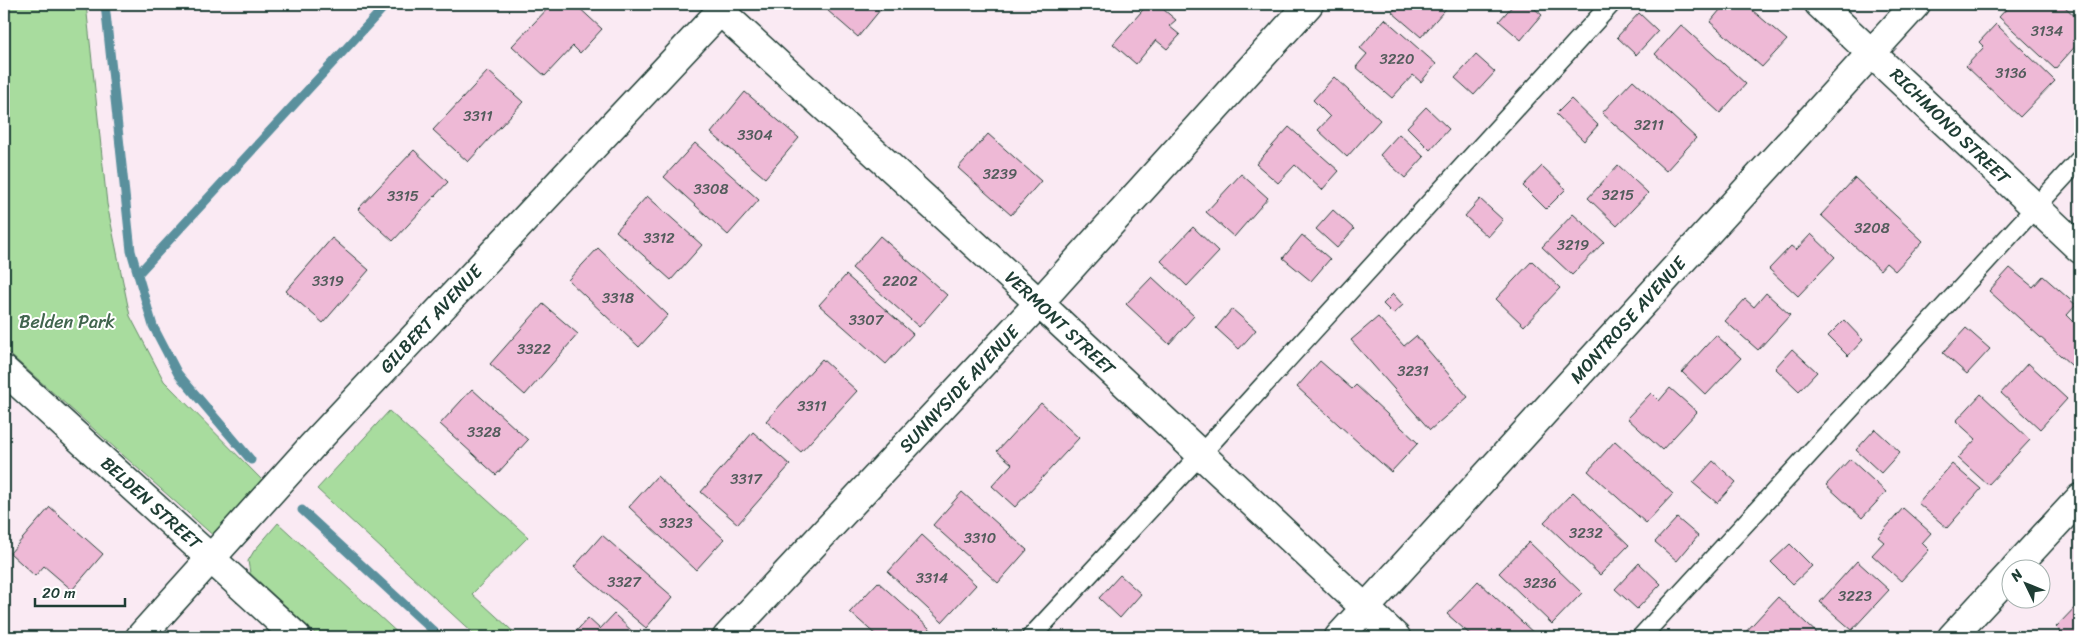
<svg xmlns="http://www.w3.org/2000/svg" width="2084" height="641" font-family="Sriracha,sans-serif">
  <rect width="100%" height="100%" fill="#faeaf3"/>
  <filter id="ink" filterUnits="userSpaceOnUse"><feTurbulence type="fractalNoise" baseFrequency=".02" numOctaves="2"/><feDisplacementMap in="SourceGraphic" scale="10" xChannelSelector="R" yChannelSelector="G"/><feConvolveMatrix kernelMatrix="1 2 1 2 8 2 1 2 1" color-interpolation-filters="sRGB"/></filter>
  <g filter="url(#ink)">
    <g fill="#a8dc9e" stroke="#648c69">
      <path d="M4,4H86L107,204L130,316L164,381L264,482L216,538L4,349Z"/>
      <path d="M389,411L528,537L472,594L519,637H477L317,489Z"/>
      <path d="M278,523L402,637H319L250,573L248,561L254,551Z"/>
    </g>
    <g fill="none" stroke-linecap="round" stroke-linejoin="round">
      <g stroke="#5a909d" stroke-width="9">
        <path d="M105,4L131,251L153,326L178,374L251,460"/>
        <path d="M138,274L387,4"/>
        <path d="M302,510L440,637"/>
      </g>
    </g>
    <g fill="#eeb9d6" stroke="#1f3d34">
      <path d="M552,4H575L602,29L580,53L573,46L545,76L512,46Z"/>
      <path d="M820,4H885L858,37Z"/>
      <path d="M1148,4H1157L1176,20L1169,26L1180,35L1167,49L1156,40L1136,64L1113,44Z"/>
      <path d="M1400,4H1450L1421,37L1392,12Z"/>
      <path d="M1514,4H1529L1542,15L1521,40L1499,21Z"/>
      <path d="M1725,4H1745L1787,40L1762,67L1710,22Z"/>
      <path d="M2011,4H2062L2080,21V41L2055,69L1999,17Z"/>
      <path d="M1639,13L1658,31L1636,55L1617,37Z"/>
      <path d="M1385,19L1436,64L1421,82L1413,75L1392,98L1356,67L1367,54L1360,48Z"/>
      <path d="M1996,24L2055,81L2020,117L1966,66L1984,47L1979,42Z"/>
      <path d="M1681,25L1746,84L1720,113L1655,54Z"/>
      <path d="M1476,55L1495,72L1474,95L1455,78Z"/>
      <path d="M488,71L523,102L468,162L433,130Z"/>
      <path d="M1334,77L1380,120L1347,157L1318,130L1330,117L1313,100Z"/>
      <path d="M1633,80L1696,138L1666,171L1602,113Z"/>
      <path d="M745,92L799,138L765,178L711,133Z"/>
      <path d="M1571,99L1598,125L1584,141L1556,114Z"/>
      <path d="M1426,107L1449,129L1430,150L1407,127Z"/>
      <path d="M1289,127L1339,171L1322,190L1295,165L1278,183L1256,164Z"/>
      <path d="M988,134L1041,181L1011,215L958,168Z"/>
      <path d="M1399,134L1424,157L1405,178L1380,155Z"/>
      <path d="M695,143L759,200L728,235L664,177Z"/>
      <path d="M414,150L448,182L393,241L358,209Z"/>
      <path d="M1618,165L1648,193L1617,226L1588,198Z"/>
      <path d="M1542,166L1566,189L1546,209L1523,186Z"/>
      <path d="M1241,174L1268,198L1234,237L1206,212Z"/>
      <path d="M1855,178L1923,241L1895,271L1886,263L1880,270L1821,215Z"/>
      <path d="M647,196L702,245L671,280L616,231Z"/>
      <path d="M1480,199L1503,220L1488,237L1465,216Z"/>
      <path d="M1333,210L1354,229L1337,248L1316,229Z"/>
      <path d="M1573,214L1604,242L1572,275L1542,247Z"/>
      <path d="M1193,227L1219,252L1187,286L1161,261Z"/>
      <path d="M1811,234L1835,257L1798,296L1769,269L1791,246L1796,250Z"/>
      <path d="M1302,235L1330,259L1311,281L1283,258Z"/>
      <path d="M880,236L947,295L919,327L852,268Z"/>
      <path d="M332,238L369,270L323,323L286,291Z"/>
      <path d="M598,248L668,315L639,347L568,280Z"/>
      <path d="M1532,261L1560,288L1524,326L1496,299Z"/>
      <path d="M2010,268L2033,287L2043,276L2076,305L2067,315L2080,328V373L1989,291Z"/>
      <path d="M846,275L913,334L886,364L819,305Z"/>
      <path d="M1152,277L1194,316L1169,344L1126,304Z"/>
      <path d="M1766,293L1790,315L1758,350L1725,321L1745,299L1754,307Z"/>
      <path d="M1393,294L1403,305L1393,314L1383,304Z"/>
      <path d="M543,304L578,334L525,395L490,364Z"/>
      <path d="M1232,309L1256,330L1239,349L1216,328Z"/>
      <path d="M1378,317L1404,346L1416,336L1468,397L1430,430L1351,340Z"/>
      <path d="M1844,320L1863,340L1848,356L1828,336Z"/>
      <path d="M1966,328L1990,349L1967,374L1943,353Z"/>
      <path d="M1716,335L1741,358L1706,395L1682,372Z"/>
      <path d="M1792,349L1817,372L1799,391L1775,368Z"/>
      <path d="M822,359L857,391L801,452L766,421Z"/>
      <path d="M1320,361L1352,389L1356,385L1418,443L1391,472L1297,387Z"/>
      <path d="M2028,363L2067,399L2040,429L2001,393Z"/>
      <path d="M1670,388L1697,412L1662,450L1627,418L1651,393L1659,401Z"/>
      <path d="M472,389L528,440L496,475L440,424Z"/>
      <path d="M1981,394L2030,440L1988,485L1958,458L1976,439L1956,421Z"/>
      <path d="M1041,403L1079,438L1015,507L992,486L1012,464L997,451Z"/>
      <path d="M1875,429L1900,452L1881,473L1856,450Z"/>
      <path d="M753,432L790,465L738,524L701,492Z"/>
      <path d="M1615,441L1673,494L1646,523L1588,471Z"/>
      <path d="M1850,459L1886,492L1862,518L1826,485Z"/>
      <path d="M1713,461L1736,482L1717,503L1693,483Z"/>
      <path d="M1952,464L1981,489L1947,528L1918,503Z"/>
      <path d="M657,476L724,539L696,570L629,507Z"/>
      <path d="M962,492L1027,550L998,583L933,525Z"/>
      <path d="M1573,492L1629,545L1600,575L1544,522Z"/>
      <path d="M50,507L103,554L72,590L44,566L35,576L10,553Z"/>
      <path d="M1903,508L1931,533L1922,543L1929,550L1901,581L1872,555L1884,542L1878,537Z"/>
      <path d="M1677,518L1698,536L1677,561L1655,542Z"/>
      <path d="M602,535L673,597L646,628L574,567Z"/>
      <path d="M922,535L976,585L942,622L888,572Z"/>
      <path d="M1529,542L1582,593L1552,624L1499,573Z"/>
      <path d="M1790,544L1812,566L1793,584L1771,562Z"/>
      <path d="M1857,561L1889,590L1852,630L1820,602Z"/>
      <path d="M1639,563L1661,584L1637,609L1615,589Z"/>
      <path d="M1120,575L1141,594L1120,618L1099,598Z"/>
      <path d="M1478,581L1538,637H1473L1447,614Z"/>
      <path d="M878,582L939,637H878L850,612Z"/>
      <path d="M1778,597L1821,637H1744L1742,636Z"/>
      <path d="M2080,602V637H2066L2056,627Z"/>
      <path d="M614,614L637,636L636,637H571L588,618L600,629Z"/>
    </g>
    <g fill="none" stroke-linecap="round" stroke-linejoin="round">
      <defs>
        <g id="lane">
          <path d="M1031,637L1200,455L1611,4"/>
          <path d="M1641,637L2080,159"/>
        </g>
        <g id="street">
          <path d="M1819,4L2080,249"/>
          <path d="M720,11L1039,303L1396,637"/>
          <path d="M4,370L297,637"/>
          <path d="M2015,568L2080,498"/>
          <path d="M727,637L1039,303L1309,4"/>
          <path d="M1339,637L1916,4"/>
          <path d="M1952,637L2012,572"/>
        </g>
        <path id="secondary" d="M140,637L312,446L727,4"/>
      </defs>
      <use href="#lane" stroke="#1f3d34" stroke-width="21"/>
      <use href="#street" stroke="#1f3d34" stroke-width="31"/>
      <use href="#secondary" stroke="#1f3d34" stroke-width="31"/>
      <use href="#lane" stroke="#fff" stroke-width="18"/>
      <use href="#street" stroke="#fff" stroke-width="28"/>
      <use href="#secondary" stroke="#fff" stroke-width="28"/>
    </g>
  </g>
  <g text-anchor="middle" stroke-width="4" stroke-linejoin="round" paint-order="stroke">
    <g font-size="15" fill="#535c5c">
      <text x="2047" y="36">3134</text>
      <text x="1397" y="64">3220</text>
      <text x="2011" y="78">3136</text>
      <text x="478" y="121">3311</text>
      <text x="1649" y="130">3211</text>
      <text x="755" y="140">3304</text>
      <text x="1000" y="179">3239</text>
      <text x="711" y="194">3308</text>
      <text x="1618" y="200">3215</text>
      <text x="403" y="201">3315</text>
      <text x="1872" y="233">3208</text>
      <text x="659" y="243">3312</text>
      <text x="1573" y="250">3219</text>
      <text x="328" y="286">3319</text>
      <text x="900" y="286">2202</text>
      <text x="618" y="303">3318</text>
      <text x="866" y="325">3307</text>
      <text x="534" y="354">3322</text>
      <text x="1413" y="376">3231</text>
      <text x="812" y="411">3311</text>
      <text x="484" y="437">3328</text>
      <text x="746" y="484">3317</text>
      <text x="676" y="528">3323</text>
      <text x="1586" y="538">3232</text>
      <text x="980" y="543">3310</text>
      <text x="932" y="583">3314</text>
      <text x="624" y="587">3327</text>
      <text x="1540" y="588">3236</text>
      <text x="1855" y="601">3223</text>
    </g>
    <g font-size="18" fill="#1f3d34" stroke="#fff">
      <text transform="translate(1950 126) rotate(44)" y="6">RICHMOND STREET</text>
      <text transform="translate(431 319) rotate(-47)" y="6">GILBERT AVENUE</text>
      <text transform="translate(1628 320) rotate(-48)" y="6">MONTROSE AVENUE</text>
      <text transform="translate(1060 323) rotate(43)" y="6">VERMONT STREET</text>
      <text transform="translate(959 389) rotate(-47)" y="6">SUNNYSIDE AVENUE</text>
      <text transform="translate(151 503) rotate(42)" y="6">BELDEN STREET</text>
    </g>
    <g font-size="18" fill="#41654e" stroke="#fff">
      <text x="67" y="328">Belden Park</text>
    </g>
  </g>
  <rect width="2084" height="641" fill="none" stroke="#fff" stroke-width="20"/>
  <rect x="10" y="10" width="2064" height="621" fill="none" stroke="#1f3d34" stroke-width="2" filter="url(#ink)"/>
  <g transform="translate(2026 584) rotate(313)"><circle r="24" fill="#ffffff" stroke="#a5b1ae"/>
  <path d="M0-4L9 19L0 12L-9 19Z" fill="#1f3d34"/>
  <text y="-8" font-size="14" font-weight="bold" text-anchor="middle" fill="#1f3d34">N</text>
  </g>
  <path d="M35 598v8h90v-8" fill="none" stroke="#1f3d34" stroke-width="2.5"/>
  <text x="42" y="598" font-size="15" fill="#1f3d34" stroke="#ffffff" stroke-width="4" paint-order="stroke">20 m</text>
</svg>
